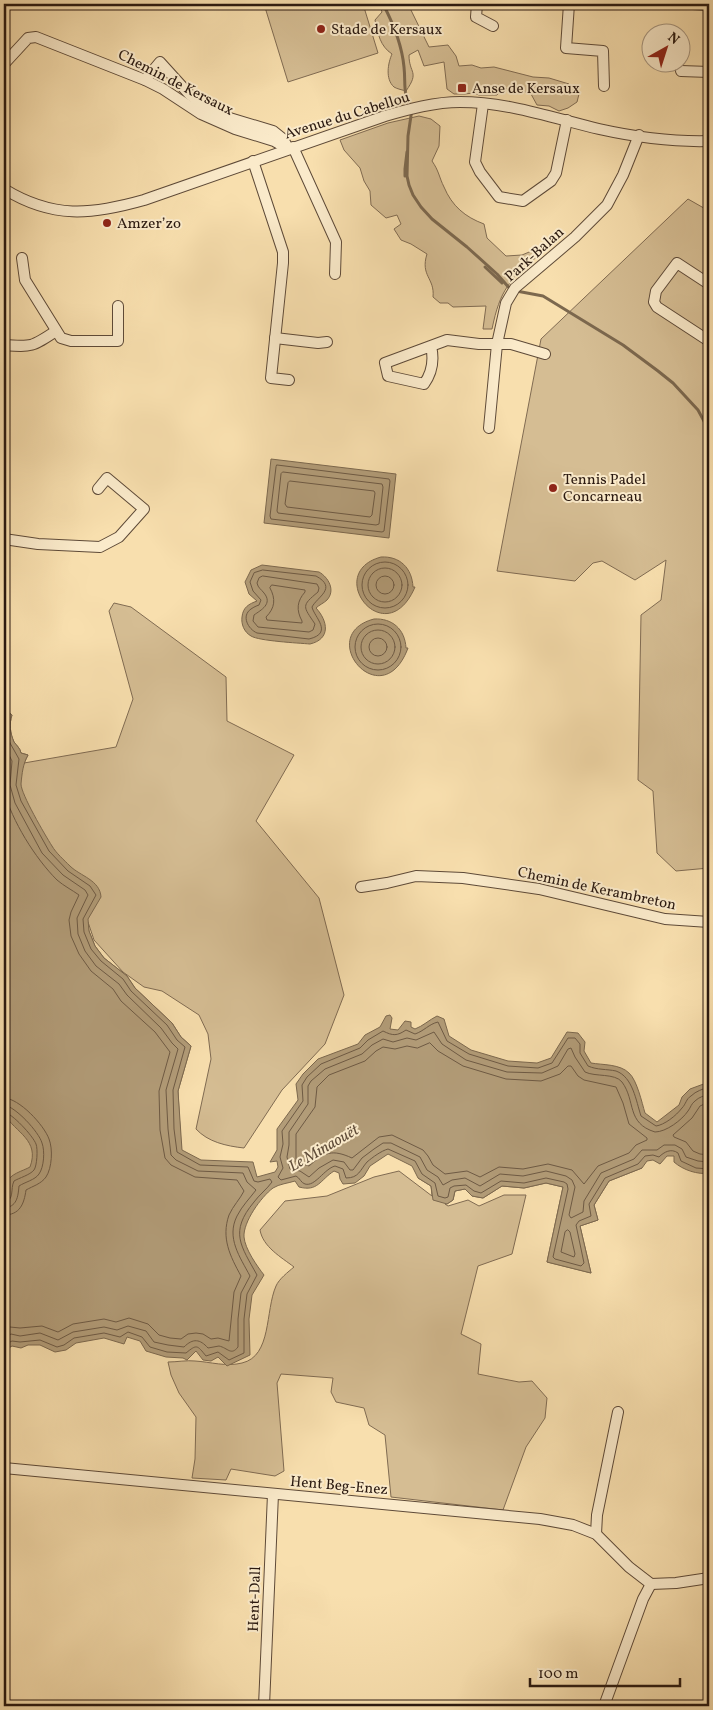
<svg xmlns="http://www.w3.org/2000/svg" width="713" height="1710" font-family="Vollkorn,serif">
  <rect width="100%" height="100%" fill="#f8dfae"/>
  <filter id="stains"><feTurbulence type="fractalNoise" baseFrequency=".004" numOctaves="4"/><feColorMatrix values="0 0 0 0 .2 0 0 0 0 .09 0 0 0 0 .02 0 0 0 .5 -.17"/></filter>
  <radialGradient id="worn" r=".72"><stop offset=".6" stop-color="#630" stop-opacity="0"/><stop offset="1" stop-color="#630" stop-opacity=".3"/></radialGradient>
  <g fill="#d5bd93" stroke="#806b52">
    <path d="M264,4H363L378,53L288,82Z"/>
    <path d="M379,4H408L429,47L448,45L456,56L459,66L472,65L481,68L494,67L533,77L549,78L569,84L579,94L577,102L568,108L559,111L549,106L537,105L531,94C518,90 507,83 497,95H479L473,93L465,94H454L447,89L444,62L424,66L418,50L409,55C409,74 420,71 406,91C403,90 397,89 394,87C385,79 388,63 392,54C380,46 378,34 375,20L382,12Z"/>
    <path d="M419,116L431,119L440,126L439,146L432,161C439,171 439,177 444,187C452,206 465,217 484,224L487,238L506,256L522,255L534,250L539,255C509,280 500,290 492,329H483L486,306L453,307L448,303H440L433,297C435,278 420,276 427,254L411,244L401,240L394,229L401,224L397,215L386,218L371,205L370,191L364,181L360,168L344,150L340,140L388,123Z"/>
    <path d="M688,199L709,211V868L676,871L657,853L653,791L638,780L641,615L661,600L666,560L635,580L602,561L593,563L575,581L497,571L541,339Z"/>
    <path d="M114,603L131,607L226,677L227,721L294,755L256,821L319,898L344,995L325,1044L282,1090L244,1148C226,1146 208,1142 196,1129L211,1059L208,1034L199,1015L162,991L144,987L123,972L94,940L88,922L89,931L95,946L104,958L127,976L135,988L172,1023L181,1037L191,1046L178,1091L181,1150L4,1231V709L12,715C9,724 10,733 14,742C17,746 20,748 21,753L28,755L24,763L116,747L133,699L109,611Z"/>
    <path d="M642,1168L609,1181L594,1205L598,1220L580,1226L591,1273L547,1262L563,1187L546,1183L524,1188L502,1186L483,1198L472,1196L465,1189L455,1191L453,1200L447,1204H445L448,1206L468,1200L479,1206L504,1195H526L512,1254L478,1266L461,1334L481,1344L478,1374L519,1382L532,1381L547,1398L545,1418L526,1447L503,1510L391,1497L385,1435L369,1425L364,1408L336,1402L331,1392L333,1378L281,1374L277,1383L284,1471L275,1476L231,1469L226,1480L192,1478L195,1459L196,1417L179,1393L171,1375L168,1362C177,1362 187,1360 195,1361C211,1362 226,1367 242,1363C272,1356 265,1311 276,1286C279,1279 288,1272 294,1267C281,1257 263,1247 260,1230L285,1201L327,1196L374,1177L399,1171L432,1196L431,1186L418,1178Z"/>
  </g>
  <g fill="#b29c78" stroke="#7c684e">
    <path d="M271,459L396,474L389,538L264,523Z"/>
    <path d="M381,557C400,556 412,568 413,587H415C386,655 322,573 381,557Z"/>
    <path d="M262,565L319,572C328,577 336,590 327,600C324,603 319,605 316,608C328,621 331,639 310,644C298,643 259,641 251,636C244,632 241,624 242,617C243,607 249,604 257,601L249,594L245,582L251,570Z"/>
    <path d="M374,619C392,618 405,629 406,648H408C382,718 313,635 374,619Z"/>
    <path d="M4,709L12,715C9,724 10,733 14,742C17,746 20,748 21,753L28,755C23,764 22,773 21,784C21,794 45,835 52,846C56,853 64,860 70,866C80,876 100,880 101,897L88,919L89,931L95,946L104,958L127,976L135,988L172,1023L181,1037L191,1046L178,1091L182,1150L201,1160L253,1162L257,1177L275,1172L278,1167L277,1161L270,1162L277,1150V1129L298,1100L296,1084L303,1074L318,1059L358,1044L365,1035L380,1027L386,1016L390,1015L392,1018L390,1029L398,1030L405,1021L411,1022V1027L415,1029C423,1026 429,1020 437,1016L444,1019L449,1036L471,1050L508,1061L537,1063L551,1058L567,1032L578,1033L585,1042L584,1051L591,1063C603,1065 620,1064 629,1073C637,1080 642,1103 645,1113L657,1122L679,1105L682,1097L690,1089L709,1082V1173C698,1175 683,1170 674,1162V1156H667L660,1164L653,1160L647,1161L642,1168L609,1181L594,1205L598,1220L580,1226L591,1273L547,1262L563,1187L546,1183L524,1188L502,1186L483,1198L472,1196L465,1189L455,1191L453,1200L447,1204L433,1200L431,1186L418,1178L412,1166L388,1154L370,1166L364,1176L355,1183L343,1184L340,1179L339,1173L334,1171C320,1180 318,1192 299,1187L295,1181C289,1183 279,1184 273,1188C261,1197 243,1222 244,1237C245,1249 257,1266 264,1275L252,1295L249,1319L250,1355L227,1366L218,1357L211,1361L203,1360L196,1351L187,1360L183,1358L166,1357L146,1351L140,1341L127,1337L124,1344L104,1338L76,1343L66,1350L55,1352L40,1345H28L21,1348L12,1346L4,1351V1203C7,1196 6,1190 7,1183C9,1174 23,1171 30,1167C40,1140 16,1133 4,1114Z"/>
  </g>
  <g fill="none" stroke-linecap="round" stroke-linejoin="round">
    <g stroke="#6e5a44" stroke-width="1">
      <path d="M277,465L389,479L390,481L384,531L382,532L271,519L270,516L276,467Z"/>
      <path d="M283,472L382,484L383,487L379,524L376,525L278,513L277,511L281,474Z"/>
      <path d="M290,481L374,491L375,493L372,515L370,517L287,507L285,504L288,483Z"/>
      <circle cx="385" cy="585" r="23"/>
      <circle cx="385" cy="585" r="17"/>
      <path d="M263,570L316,576C338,588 317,597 312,607C314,617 334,633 309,639L257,633C248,629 241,616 251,609C254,607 256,606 259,605L261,600L253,591L250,582L254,573Z"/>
      <circle cx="385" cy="585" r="9"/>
      <path d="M263,576L317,584L319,588L318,592C301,606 303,606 315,624L313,630L309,632L258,627L253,621L254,615C261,610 273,604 264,593C261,589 258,588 257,583L259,578Z"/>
      <path d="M272,585L305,590V592C297,601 296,610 302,621V623L267,620L266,617C275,608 276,599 270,588Z"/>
      <circle cx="378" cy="647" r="23"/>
      <circle cx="378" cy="647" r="17"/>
      <circle cx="378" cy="647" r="9"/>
      <path d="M4,716L5,718L4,725L10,743L19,759L16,785L21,801L49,851L68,871L90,886L96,895L83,919L84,932L91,949L101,961L123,979L131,991L167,1025L177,1040L185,1047L173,1090L174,1129L177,1152L200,1165L248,1167L254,1181L258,1182L270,1179L272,1182C267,1189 259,1195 254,1202C229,1232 241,1246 257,1275L247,1294L244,1319V1353L229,1360L218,1352L206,1356C197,1345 197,1344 186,1353L167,1352L150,1347L142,1337L128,1332L120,1337L104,1333L74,1338L64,1345L57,1347L40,1340L20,1342L12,1341L4,1345"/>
      <path d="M4,745L12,761L10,785L15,803L42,853L63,875L85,890L88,895L77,918L78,934L85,951L96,966L119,984L127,995L161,1028L172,1043L178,1049L166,1090L168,1129L171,1155L176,1160L198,1171L243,1173L247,1182L256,1190C250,1198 242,1206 237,1216C226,1238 240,1257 250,1276L241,1293L238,1319V1347C231,1356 228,1348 219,1346L208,1348C200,1339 193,1338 184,1347L168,1345L154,1342L146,1331L128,1326L117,1330L104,1327L73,1332L58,1340L40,1333L20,1336L11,1334L4,1338"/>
      <path d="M4,791C12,821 35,858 57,880C64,886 72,890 79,895L71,912L69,920L71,936L79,954L91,971L113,989L121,1001L155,1032L170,1052L159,1091L160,1130L165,1158L171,1165L195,1177L237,1180L244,1191C240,1199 233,1206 229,1215C221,1238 230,1256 241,1276L234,1292L229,1341L218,1338L211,1339L203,1334L196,1333L188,1334L181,1339L170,1338L159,1335L148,1324L129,1318L116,1322L104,1319L73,1324L58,1332L42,1326L20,1328L10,1327L4,1329"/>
      <path d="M430,1043L438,1051L463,1066L506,1079L541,1081L560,1074L568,1066H571L578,1076L584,1080L616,1087L623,1103L629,1124L647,1138V1140L636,1145L629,1153L598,1166L584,1184L572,1170L548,1164L523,1169L499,1167L480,1177L467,1171L445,1174L433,1165L428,1156L423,1150L392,1135L379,1137L352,1158C332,1149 325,1152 309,1166L296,1162V1134L315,1107L317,1087L329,1075L365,1061L376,1051L383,1047L395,1049L407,1046L417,1048Z"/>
      <path d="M709,1087C703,1089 696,1091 691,1096C686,1099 686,1104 682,1108C676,1116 664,1125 656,1126L641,1116C636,1101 633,1077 616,1071C607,1069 597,1070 588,1066L580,1053V1044L575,1038H568L552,1063L538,1068L508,1066L469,1054L447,1041L438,1022C429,1024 424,1031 415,1034L406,1030C397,1036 393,1036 383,1031L368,1040L360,1048L321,1064L307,1077L302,1085L303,1101L282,1131L283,1144L280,1157L283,1168L278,1177L281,1180L296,1176C300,1178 301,1183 305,1184C315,1187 324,1169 335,1166L343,1169L346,1178C359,1178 360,1170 367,1162C373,1157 381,1151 388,1149L415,1161L422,1174L435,1183L438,1196L445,1198L448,1197L450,1188L454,1186L466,1185L474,1191L481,1193L501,1181L524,1183L546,1178L564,1182L567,1184L568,1189L553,1257L555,1259L581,1266L584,1263L576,1225L579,1221L591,1216L589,1204L605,1178L638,1164L645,1156L653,1155L659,1157C664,1152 671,1148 678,1153L681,1161L696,1168L709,1169"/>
      <path d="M709,1094C704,1096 699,1097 695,1101C691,1104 691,1107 688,1111C682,1120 666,1132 655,1132C626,1123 636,1101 622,1082C615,1073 595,1077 585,1072L575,1057L571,1048L568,1049L558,1066L542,1073L507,1072L466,1060L442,1044L434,1032L416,1040L407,1038L393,1042L383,1039L372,1045L362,1054L325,1069L311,1081L308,1086V1104L289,1132V1145L287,1157L290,1169L300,1171L309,1177L319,1168L333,1160L344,1162L350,1170H353L362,1158L374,1149L383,1143H391L420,1157L427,1170L438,1177L443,1185L452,1180L465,1178L480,1186L500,1174L523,1176L546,1171L566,1176L572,1180L575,1187L569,1215L571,1218L583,1212L584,1201L601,1173L634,1159L642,1150H657L664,1145H675L682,1149L686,1157L698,1161L709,1162"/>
      <path d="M4,1098C19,1098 44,1125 49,1139C53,1149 52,1168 46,1177C41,1184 33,1186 26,1190C24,1204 20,1215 4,1215"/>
      <path d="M709,1102L700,1106L692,1118L673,1135L674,1137L686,1142L693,1151L700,1154L709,1155"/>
      <path d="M4,1105C15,1106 39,1132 42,1143C45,1151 44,1167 39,1174C35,1180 25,1182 19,1186C18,1197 17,1207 4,1208"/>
      <path d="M4,1112C12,1113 33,1136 36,1144C38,1149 37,1166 34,1170C30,1175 19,1178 14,1181C10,1189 15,1201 4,1202"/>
      <path d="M568,1230L570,1232L575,1254L574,1257L561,1252L565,1232Z"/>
    </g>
    <g stroke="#7c684e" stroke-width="3">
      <path d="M383,4C393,23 402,46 404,67C406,85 402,92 412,109L408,136L407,176L409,185L413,195L421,207L432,219L467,247L497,274L511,290L543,296L623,345L658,371L673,383L698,410L705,423L708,435L707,448"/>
      <path d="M405,176V169L407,152"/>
      <path d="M485,267L502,283"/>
    </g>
    <defs>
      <g id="street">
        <path d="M477,4L476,17L493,26"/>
        <path d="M569,4L566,48L603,51L604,86"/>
        <path d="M693,4L709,5"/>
        <path d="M4,64L28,38L36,37L145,80L163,89L201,114L235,129L274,141L288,149"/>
        <path d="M681,71L709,72"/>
        <path d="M145,80L160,62L189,94L204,106L223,116L273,131L283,139L288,148"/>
        <path d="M483,104L475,162L480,172L499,197L523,201L551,181L556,173L567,120"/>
        <path d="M293,147L336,242L335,274"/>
        <path d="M253,161L283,252V263L271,378L289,380"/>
        <path d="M4,189C53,219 91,215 144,200L385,116C409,109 435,102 460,102C508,102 553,118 599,129C635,137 673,142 709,141"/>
        <path d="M22,258L25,280L61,338L71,341H118V306"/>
        <path d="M709,284L677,263L656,291L654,302L657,307L709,341"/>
        <path d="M275,338L318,343L327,342"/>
        <path d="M4,345C32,347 32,347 56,331"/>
        <path d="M431,346C434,359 432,373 424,384L388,376L385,363L447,340L479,344H511L545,354"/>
        <path d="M489,428L497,344L506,303L515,288L575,237L607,205L623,175L639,135"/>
        <path d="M4,539L38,544L100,547L119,537L144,509L107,478L98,489"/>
        <path d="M361,887L387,883L416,876L463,878L539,889L665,919L709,922"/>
        <path d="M4,1468L540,1519L573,1525L596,1534L629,1567L651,1584"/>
        <path d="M596,1534L597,1515L618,1412"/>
        <path d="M651,1584L676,1583L709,1578"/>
        <path d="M264,1706L273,1494"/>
        <path d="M604,1706L643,1599L651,1584"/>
      </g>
    </defs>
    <use href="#street" stroke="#5e4a38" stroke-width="12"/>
    <use href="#street" stroke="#faeaca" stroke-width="10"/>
  </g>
  <g fill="#8f2418" stroke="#faeaca" stroke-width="2">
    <circle cx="321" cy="29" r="5"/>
    <rect x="457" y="83" width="10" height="10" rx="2.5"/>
    <circle cx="107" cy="223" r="5"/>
    <circle cx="553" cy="488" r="5"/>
  </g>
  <g text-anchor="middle" stroke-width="4" stroke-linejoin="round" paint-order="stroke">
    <g font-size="15" fill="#2a1910" stroke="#faeaca" text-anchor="start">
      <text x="331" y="34">Stade de Kersaux</text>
      <text x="472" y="93">Anse de Kersaux</text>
      <text x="117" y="228">Amzer’zo</text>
      <text x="563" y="484">Tennis Padel<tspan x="563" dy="17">Concarneau</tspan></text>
    </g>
    <g font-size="15" fill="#2a1910" stroke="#faeaca">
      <text transform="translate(176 82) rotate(27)" y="5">Chemin de Kersaux</text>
      <text transform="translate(347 115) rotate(-17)" y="5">Avenue du Cabellou</text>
      <text transform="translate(534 254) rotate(-42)" y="5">Park-Balan</text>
      <text transform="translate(597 888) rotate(12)" y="5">Chemin de Kerambreton</text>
      <text transform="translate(339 1485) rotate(5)" y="5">Hent Beg-Enez</text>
      <text transform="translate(254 1599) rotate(-88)" y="5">Hent-Dall</text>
    </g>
    <g font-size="16" font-style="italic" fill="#604d3a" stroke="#faeaca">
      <text transform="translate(323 1147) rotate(-30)" y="6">Le Minaouët</text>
    </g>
  </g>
  <rect width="713" height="1710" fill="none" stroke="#f8dfae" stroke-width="20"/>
  <rect x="5" y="5" width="703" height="1700" fill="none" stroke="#2a1910" stroke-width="2.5"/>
  <rect x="10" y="10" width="693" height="1690" fill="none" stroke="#2a1910"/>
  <g transform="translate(666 48) rotate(39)"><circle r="24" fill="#faeaca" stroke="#a79680"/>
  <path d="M0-4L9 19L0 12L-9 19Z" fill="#8f2418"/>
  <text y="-8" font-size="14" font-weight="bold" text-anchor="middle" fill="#2a1910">N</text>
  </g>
  <path d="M530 1678v8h150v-8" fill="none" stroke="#2a1910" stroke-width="2.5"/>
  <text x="538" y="1678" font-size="15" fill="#2a1910" stroke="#faeaca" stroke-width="4" paint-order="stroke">100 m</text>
  <rect width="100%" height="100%" filter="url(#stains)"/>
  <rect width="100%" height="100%" fill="url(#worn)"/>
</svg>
